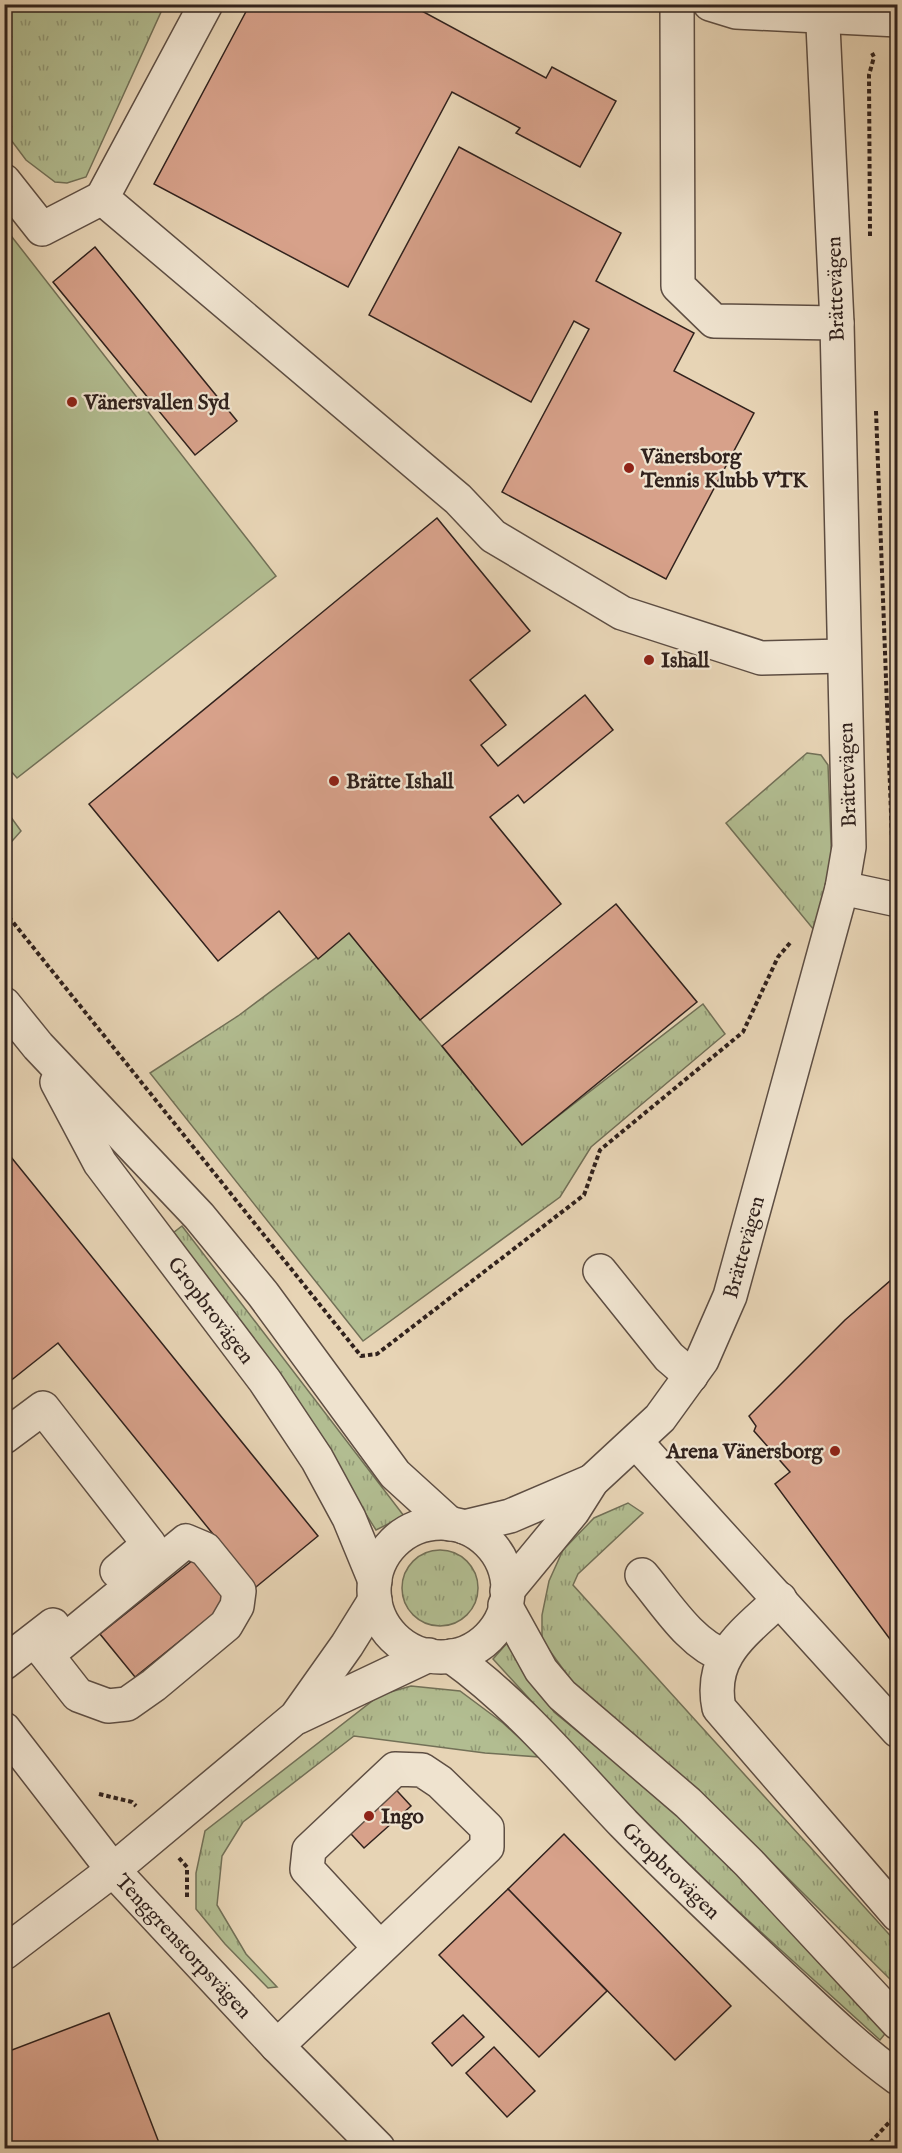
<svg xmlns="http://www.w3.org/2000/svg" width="902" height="2153" font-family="'IM FELL English',serif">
  <defs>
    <pattern id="grass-tufts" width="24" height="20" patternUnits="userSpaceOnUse" patternTransform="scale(1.5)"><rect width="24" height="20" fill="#b2bd91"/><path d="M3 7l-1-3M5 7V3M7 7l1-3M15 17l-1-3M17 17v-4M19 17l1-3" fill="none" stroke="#919976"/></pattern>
  </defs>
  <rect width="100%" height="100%" fill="#e7d4b5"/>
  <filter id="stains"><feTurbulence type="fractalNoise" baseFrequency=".00333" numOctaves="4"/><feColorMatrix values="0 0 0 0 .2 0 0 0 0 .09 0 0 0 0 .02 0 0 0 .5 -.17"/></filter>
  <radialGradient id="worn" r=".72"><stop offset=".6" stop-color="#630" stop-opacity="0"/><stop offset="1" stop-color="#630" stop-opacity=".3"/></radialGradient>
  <g fill="url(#grass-tufts)" stroke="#727057" stroke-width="1.5">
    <path d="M5,4L161,5V12L86,177L67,183L55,182L26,160L5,132Z"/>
    <path d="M807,753L821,755L828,765L832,867L814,930L726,823Z"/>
    <path d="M5,809L21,831L5,849H4Z"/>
    <path d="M349,933L522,1144L703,1004L725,1034L591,1147L560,1197L363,1341L150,1073L238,1016Z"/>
    <path d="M182,1226L404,1516L376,1530L343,1478L173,1233Z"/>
    <path d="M628,1503L643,1513L578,1574L573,1585L897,1943V1986L736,1827L576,1687L542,1640V1615L549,1581L563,1550L594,1518Z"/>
    <circle cx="440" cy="1588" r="38"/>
    <path d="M508,1642L554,1712L703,1834L888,2030L880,2040L698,1875L628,1807L493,1659Z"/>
    <path d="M411,1686L460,1691L503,1723L540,1757L485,1753L354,1736L243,1822L222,1856L217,1905L246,1954L277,1987L268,1988L225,1944L196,1909V1873L205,1831L380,1695Z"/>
  </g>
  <path fill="#b2bd91" stroke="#727057" stroke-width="1.5" d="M5,228L276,576L17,778L4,763Z"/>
  <g fill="#d7a18a" stroke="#31221d" stroke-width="1.5">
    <path d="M247,4H409L546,78L552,67L616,101L580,167L516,133L520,128L452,92L348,287L154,184L249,6Z"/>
    <path d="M459,147L621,233L596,281L694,333L674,371L754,413L666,579L502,492L589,329L574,321L531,402L369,315Z"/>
    <path d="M95,247L237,421L195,455L53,282Z"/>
    <path d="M437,518L530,631L470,680L506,725L481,745L498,766L585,695L613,730L524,803L518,795L490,817L561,904L420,1020L349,933L318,959L279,911L218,961L89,804Z"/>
    <path d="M616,904L697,1002L522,1145L442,1046Z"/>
    <path d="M11,1157L318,1536L256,1587L58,1343L4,1386V1162Z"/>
    <path d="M898,1274V1650L775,1484L790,1472L754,1431L756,1426L749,1416L845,1320Z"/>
    <path d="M197,1557L232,1599L135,1677L100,1634Z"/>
    <path d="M387,1780L411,1806L364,1848L340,1822Z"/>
    <path d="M564,1834L731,2006L675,2060L508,1889Z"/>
    <path d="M508,1889L607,1991L539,2057L439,1955Z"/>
    <path d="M109,2013L161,2148H4V2053Z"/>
    <path d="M463,2015L484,2037L452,2066L432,2043Z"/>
    <path d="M494,2047L535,2091L507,2117L466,2073Z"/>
  </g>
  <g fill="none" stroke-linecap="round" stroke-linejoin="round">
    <defs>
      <g id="minor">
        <path d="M206,4L102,198L458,499L493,536L622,613L761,658L843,656"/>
        <path d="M677,4L678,286L714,321L837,323"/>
        <path d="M710,4L736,12L898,20"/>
        <path d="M4,181L42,229L102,198"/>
        <path d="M842,888L898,900"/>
        <path d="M4,1004L38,1046L199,1216L263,1294L395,1474L450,1524"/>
        <path id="s1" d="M57,1082L100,1163L265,1381L317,1459L349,1518L375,1581"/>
        <path d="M600,1271L669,1357L691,1376"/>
        <path d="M4,1437L43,1408L149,1544L117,1571"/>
        <path d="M636,1442L898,1731"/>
        <circle cx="441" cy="1590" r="67"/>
        <path d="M464,1527L510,1516L592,1481"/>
        <path d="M642,1575C665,1602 690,1644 725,1656"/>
        <path id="s2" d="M507,1591L573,1511L592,1481L660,1418L702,1360L730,1296L842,888L849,847L837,323L822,4"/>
        <path d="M780,1599C746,1632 708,1655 719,1708L898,1915"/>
        <path d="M505,1605L541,1670L562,1695L688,1803L749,1863L898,2023"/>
        <path d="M35,1640L78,1695L108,1706L127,1704L154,1685L226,1625L237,1606L239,1591L205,1549L186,1541L47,1655"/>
        <path id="s3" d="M451,1656C517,1703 568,1765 624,1824C675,1876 728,1926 781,1976C819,2011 856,2048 898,2078"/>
        <path d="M4,1663L53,1625"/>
        <path d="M298,1717L429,1655"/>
        <path id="s4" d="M4,1729L113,1870L277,2046L378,2148"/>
        <path d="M4,1953L113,1870L296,1717L347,1645L375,1600"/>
        <path d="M277,2046L487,1847V1828L440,1782L422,1770L395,1769L309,1850L307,1869L380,1948"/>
      </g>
    </defs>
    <use href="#minor" stroke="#5e4e43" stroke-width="36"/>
    <g stroke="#31221d" stroke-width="4" stroke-dasharray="4.5 3" stroke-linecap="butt">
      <path d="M870,236L869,75L874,57L872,53"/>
      <path d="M876,411L893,866"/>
      <path d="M4,911L361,1356L377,1354L584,1195L600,1150L743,1032L778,957L790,943"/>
      <path d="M895,933L896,960"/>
      <path d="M99,1794L132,1802L136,1806"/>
      <path d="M179,1858L187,1867V1899"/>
      <path d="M865,2148L898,2113"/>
    </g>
    <use href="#minor" stroke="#efe3cf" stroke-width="33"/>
  </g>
  <g fill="#8f2418" stroke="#efe3cf" stroke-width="2">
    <circle cx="72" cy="402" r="6"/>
    <circle cx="629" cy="468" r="6"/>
    <circle cx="649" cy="660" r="6"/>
    <circle cx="334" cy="781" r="6"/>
    <circle cx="835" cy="1451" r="6"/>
    <circle cx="369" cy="1816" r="6"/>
  </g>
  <g text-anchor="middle" stroke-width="4.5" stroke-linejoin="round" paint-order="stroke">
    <g font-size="21" fill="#31221d" stroke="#efe3cf">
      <text transform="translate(835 289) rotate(-92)" y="7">Brättevägen</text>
      <text transform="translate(847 775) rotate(-92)" y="7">Brättevägen</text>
      <text dy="7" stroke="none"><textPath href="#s2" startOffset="424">Brättevägen</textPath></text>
      <text dy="7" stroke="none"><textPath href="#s1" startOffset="276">Gropbrovägen</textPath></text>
      <text dy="7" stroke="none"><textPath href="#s3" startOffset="308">Gropbrovägen</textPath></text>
      <text dy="7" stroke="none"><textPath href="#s4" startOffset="282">Tenggrenstorpsvägen</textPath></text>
    </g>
    <g font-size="21" font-weight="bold" fill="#31221d" stroke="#efe3cf" text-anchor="start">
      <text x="84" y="409">Vänersvallen Syd</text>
      <text x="641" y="463">Vänersborg<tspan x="641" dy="24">Tennis Klubb VTK</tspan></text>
      <text x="661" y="667">Ishall</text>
      <text x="346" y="788">Brätte Ishall</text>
      <text x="823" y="1458" text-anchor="end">Arena Vänersborg</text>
      <text x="381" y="1823">Ingo</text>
    </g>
  </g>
  <rect width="902" height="2153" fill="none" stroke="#e7d4b5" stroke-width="24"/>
  <rect x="6" y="6" width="890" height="2141" fill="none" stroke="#31221d" stroke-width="3"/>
  <rect x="12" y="12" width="878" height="2129" fill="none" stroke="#31221d" stroke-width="1.5"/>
  <rect width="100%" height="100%" filter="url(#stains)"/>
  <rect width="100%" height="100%" fill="url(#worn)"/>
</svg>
